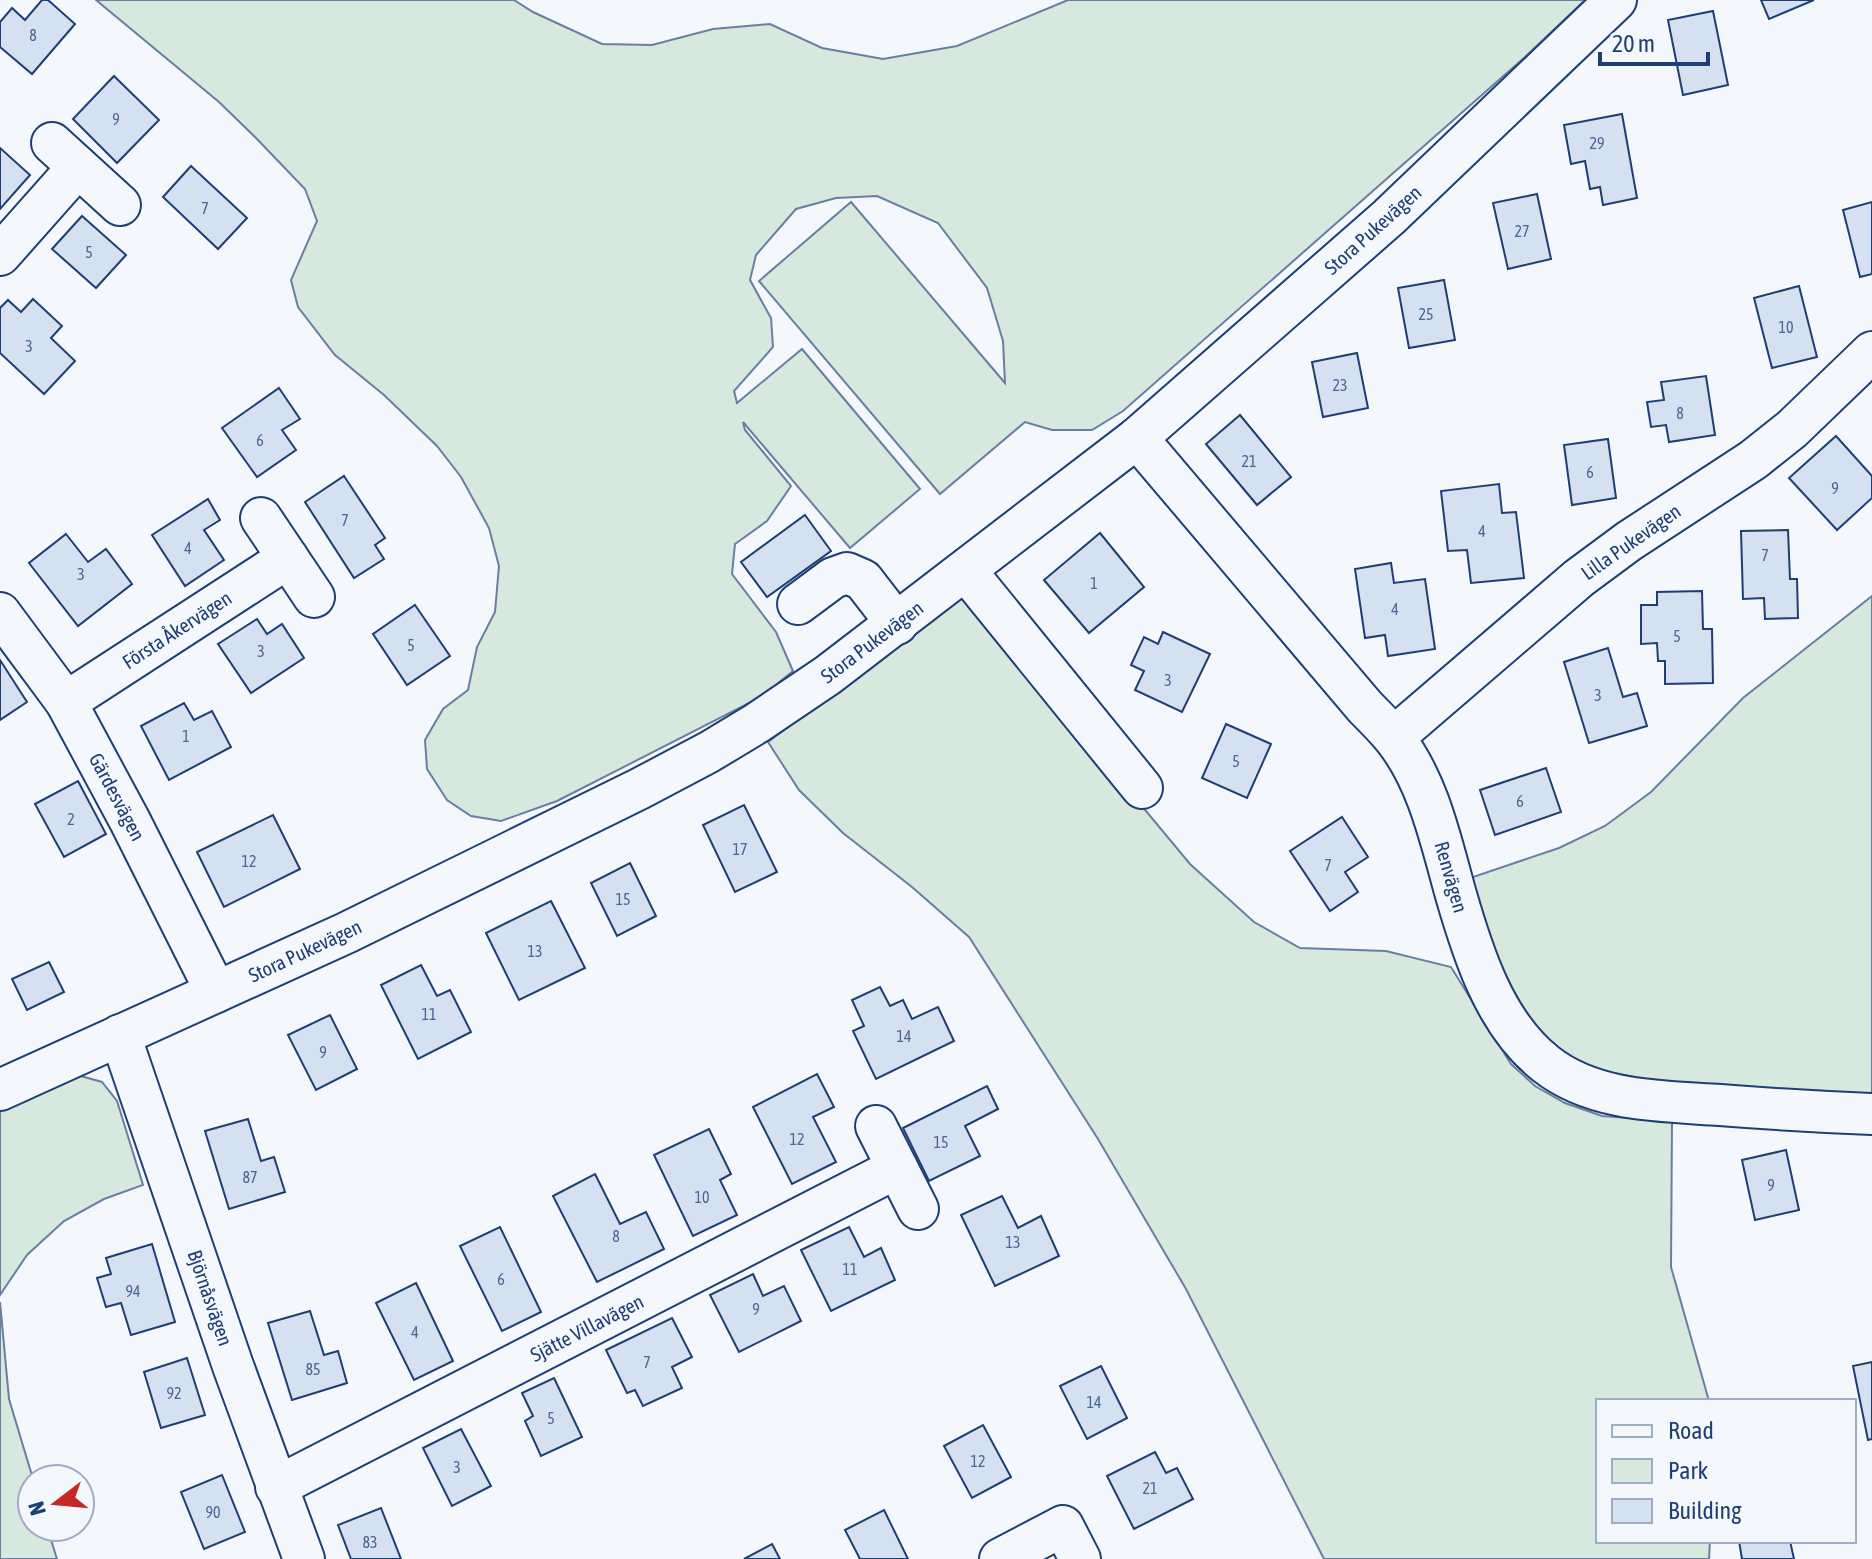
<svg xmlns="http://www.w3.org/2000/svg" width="1872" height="1559" font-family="'Asap Condensed',sans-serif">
  <rect width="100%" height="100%" fill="#f4f7fb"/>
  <g fill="#d7e8df" stroke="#687fa3" stroke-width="2">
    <path d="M96,0H514L533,12L602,44L652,45L713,29L770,24L822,48L883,59L957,46L1068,0H1585L1525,57L1123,411L1092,430H1052L1025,422L940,494L759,281L851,202L1005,383L1003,341L987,288L938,223L877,196L836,198L796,209L756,255L750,280L771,318L773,347L734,391L737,403L802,349L920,489L850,548L743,422L745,430L791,486L767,521L735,544L732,574L776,632L793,671L761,697L557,801L501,821L471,816L447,800L427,769L425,740L443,709L468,690L477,647L495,612L499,566L489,528L461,477L437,446L384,395L335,355L298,307L291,280L317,221L305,189L256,138L219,102Z"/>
    <path d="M965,593L1190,864L1254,922L1300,948L1386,951L1451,967L1511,1064L1535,1086L1565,1103L1602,1116L1672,1121L1671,1267L1709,1401H1598V1541H1710L1709,1559H1324L1186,1289L1098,1139L969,937L912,887L843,833L799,790L768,742Z"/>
    <path d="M1872,596V1095L1676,1085L1588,1068L1539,1037L1514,1005L1467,879L1559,848L1605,826L1651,792L1743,698Z"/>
    <path d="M77,1075L102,1082L117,1101L143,1185L104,1199L64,1221L27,1255L0,1295V1108Z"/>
    <path d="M0,1302L9,1399L33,1479L32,1527H47L57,1559H0Z"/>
  </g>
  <g fill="#d5e0f0" stroke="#1d3f73" stroke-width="2">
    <path d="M42,0H48L75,24L32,74L0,47V22L12,8L25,20Z"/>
    <path d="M1761,0H1814L1769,19Z"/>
    <path d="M1713,11L1728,85L1683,95L1668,20Z"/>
    <path d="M114,76L159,120L117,163L73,119Z"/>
    <path d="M1622,114L1637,198L1603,205L1600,187L1590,189L1585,161L1571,164L1564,125Z"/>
    <path d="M0,148L30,175L0,209Z"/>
    <path d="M191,166L247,218L218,249L163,197Z"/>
    <path d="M1537,194L1551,259L1508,269L1493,203Z"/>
    <path d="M1872,202V274L1860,277L1843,210Z"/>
    <path d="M82,216L126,255L96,288L52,249Z"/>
    <path d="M1444,280L1455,340L1409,348L1398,288Z"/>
    <path d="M1799,286L1817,357L1772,368L1754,298Z"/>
    <path d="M33,299L62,326L51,338L75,361L44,394L0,353V308L8,300L21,312Z"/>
    <path d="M1357,353L1368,408L1323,417L1312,362Z"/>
    <path d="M1706,376L1715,435L1669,442L1666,425L1651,427L1647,402L1664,400L1661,382Z"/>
    <path d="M279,388L300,419L282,430L296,450L257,477L222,428Z"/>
    <path d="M1240,415L1291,477L1257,505L1206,444Z"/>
    <path d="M1836,436L1872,476V498L1837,530L1789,478Z"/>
    <path d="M1608,439L1616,498L1572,505L1564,445Z"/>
    <path d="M344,476L385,538L375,545L384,559L354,578L305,502Z"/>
    <path d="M1499,484L1502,513L1516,512L1524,578L1471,583L1467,550L1448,551L1441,491Z"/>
    <path d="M208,499L220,520L204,530L224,560L185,586L152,535Z"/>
    <path d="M805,515L831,551L767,597L741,562Z"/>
    <path d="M1788,530L1790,579H1797L1798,618L1765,619L1764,598L1743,599L1741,531Z"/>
    <path d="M1100,533L1144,587L1089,633L1044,580Z"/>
    <path d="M66,534L88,562L106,549L132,584L78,626L29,563Z"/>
    <path d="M1391,563L1394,583L1425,579L1435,649L1388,656L1385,635L1365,638L1355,569Z"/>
    <path d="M1702,591L1703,629H1712L1713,683L1665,684V661H1658L1657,643L1641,644V605H1657V592Z"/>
    <path d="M415,605L450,656L407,685L373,634Z"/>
    <path d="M257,619L267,634L282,624L304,658L251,693L218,644Z"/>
    <path d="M1163,632L1210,654L1182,712L1135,690L1144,671L1131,665L1144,637L1158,644Z"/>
    <path d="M1608,648L1623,697L1637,693L1647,726L1589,743L1564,662Z"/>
    <path d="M0,660L27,702L0,720Z"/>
    <path d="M184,703L194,720L212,711L231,747L169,780L141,726Z"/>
    <path d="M1226,724L1271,744L1247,798L1202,778Z"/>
    <path d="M1546,768L1561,812L1495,835L1480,790Z"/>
    <path d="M78,781L106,834L64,857L35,804Z"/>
    <path d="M744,805L777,872L735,892L703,825Z"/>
    <path d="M273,815L300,869L224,907L197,852Z"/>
    <path d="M1342,817L1368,857L1345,872L1358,892L1330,911L1290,851Z"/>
    <path d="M630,863L656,916L617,936L591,883Z"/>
    <path d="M551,901L585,968L519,1000L486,933Z"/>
    <path d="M49,962L64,992L27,1010L12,979Z"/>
    <path d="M421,965L437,996L450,990L471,1032L418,1059L381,985Z"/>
    <path d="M880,987L890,1006L903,1000L912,1019L938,1007L954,1041L876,1079L853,1031L864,1026L852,1000Z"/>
    <path d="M330,1015L357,1069L316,1090L288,1035Z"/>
    <path d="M817,1074L834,1107L813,1117L836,1162L792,1184L753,1107Z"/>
    <path d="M987,1086L998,1109L965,1126L980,1156L929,1181L903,1128Z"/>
    <path d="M248,1119L261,1161L274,1157L285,1192L229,1209L205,1131Z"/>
    <path d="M709,1129L731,1174L720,1180L737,1215L693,1236L654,1155Z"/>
    <path d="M1786,1150L1799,1210L1755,1220L1742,1160Z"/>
    <path d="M595,1174L620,1224L646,1212L664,1249L597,1282L553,1196Z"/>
    <path d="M1002,1196L1018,1228L1041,1216L1059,1256L995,1286L961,1215Z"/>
    <path d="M500,1227L541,1312L502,1331L460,1246Z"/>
    <path d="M849,1227L864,1257L881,1248L895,1280L831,1311L801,1250Z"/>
    <path d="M152,1244L175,1322L131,1335L121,1303L106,1307L97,1278L111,1274L106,1258Z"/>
    <path d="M753,1274L763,1296L784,1286L801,1321L739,1352L710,1295Z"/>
    <path d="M416,1283L453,1361L414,1380L376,1303Z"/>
    <path d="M310,1311L324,1355L338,1351L347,1383L292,1400L268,1323Z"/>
    <path d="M672,1318L692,1357L672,1367L682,1388L643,1406L635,1390L627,1393L606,1350Z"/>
    <path d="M187,1358L205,1415L161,1428L144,1372Z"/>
    <path d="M1872,1362V1439L1868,1440L1853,1366Z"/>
    <path d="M1101,1366L1127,1418L1087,1439L1060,1386Z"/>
    <path d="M554,1378L582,1437L541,1456L525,1421L533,1416L522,1393Z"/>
    <path d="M983,1425L1011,1477L972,1498L944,1446Z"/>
    <path d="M461,1429L491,1486L452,1506L423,1448Z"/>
    <path d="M1155,1452L1166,1473L1177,1468L1193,1499L1134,1529L1107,1476Z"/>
    <path d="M222,1475L245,1532L204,1549L181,1492Z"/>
    <path d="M381,1508L401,1559H351L338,1525Z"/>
    <path d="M884,1510L908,1559H860L845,1530Z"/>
    <path d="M1739,1541H1790L1794,1559H1742Z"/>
    <path d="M772,1544L780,1559H744Z"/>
  </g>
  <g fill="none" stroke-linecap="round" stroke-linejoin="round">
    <defs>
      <g id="minor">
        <path d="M52,143L120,205"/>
        <path d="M0,255L78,167"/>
        <path d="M1137,438L1365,707C1375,717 1385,727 1394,738C1429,782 1441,842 1456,895C1473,954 1495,1024 1546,1064C1594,1102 1662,1101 1720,1105C1771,1109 1821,1112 1872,1114"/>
        <path d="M261,518L314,597"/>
        <path d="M966,571L1142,788"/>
        <path d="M798,604L833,578L847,573L863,580L897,624"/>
        <path d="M0,613L66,702L130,821L216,992"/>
        <path d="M66,702L288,558"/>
        <path d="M1394,737L1579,578L1629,541L1753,460L1792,429L1872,352"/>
        <path d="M120,1035L233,1366L304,1559"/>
        <path d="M0,1090L346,933L639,789L709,752L757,723L828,675L1137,438L1389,217L1616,0"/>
        <path d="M876,1126L918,1209"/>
        <path d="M276,1487L897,1168"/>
        <path d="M1000,1559L1063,1526L1080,1559"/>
      </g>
    </defs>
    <use href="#minor" stroke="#1d3f73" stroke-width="44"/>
    <use href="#minor" stroke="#f4f7fb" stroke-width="40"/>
  </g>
  <g text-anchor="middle" stroke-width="6" stroke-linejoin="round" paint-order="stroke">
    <g font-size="16" fill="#4b6792">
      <text x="33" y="41">8</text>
      <text x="116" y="125">9</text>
      <text x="1597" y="149">29</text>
      <text x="205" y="214">7</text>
      <text x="1522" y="237">27</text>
      <text x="89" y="258">5</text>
      <text x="1426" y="320">25</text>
      <text x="1786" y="333">10</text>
      <text x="29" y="352">3</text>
      <text x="1340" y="391">23</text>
      <text x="1680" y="419">8</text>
      <text x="260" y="446">6</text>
      <text x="1249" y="467">21</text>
      <text x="1590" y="478">6</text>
      <text x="1835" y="494">9</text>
      <text x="345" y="526">7</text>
      <text x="1482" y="537">4</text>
      <text x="188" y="554">4</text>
      <text x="1765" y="561">7</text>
      <text x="81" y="580">3</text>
      <text x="1094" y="589">1</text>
      <text x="1395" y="615">4</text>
      <text x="1677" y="642">5</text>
      <text x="411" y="651">5</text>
      <text x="261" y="657">3</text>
      <text x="1168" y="686">3</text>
      <text x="1598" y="701">3</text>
      <text x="186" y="742">1</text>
      <text x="1236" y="767">5</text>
      <text x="1520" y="807">6</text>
      <text x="71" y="825">2</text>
      <text x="740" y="855">17</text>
      <text x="249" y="867">12</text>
      <text x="1328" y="871">7</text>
      <text x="623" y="905">15</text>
      <text x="535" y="957">13</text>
      <text x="429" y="1020">11</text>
      <text x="904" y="1042">14</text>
      <text x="323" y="1058">9</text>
      <text x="797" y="1145">12</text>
      <text x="941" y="1148">15</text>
      <text x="250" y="1183">87</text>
      <text x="1771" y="1191">9</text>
      <text x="702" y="1203">10</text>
      <text x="616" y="1242">8</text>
      <text x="1013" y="1248">13</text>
      <text x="850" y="1275">11</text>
      <text x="501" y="1285">6</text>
      <text x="133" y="1297">94</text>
      <text x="756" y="1315">9</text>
      <text x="415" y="1338">4</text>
      <text x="647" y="1368">7</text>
      <text x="313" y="1375">85</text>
      <text x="174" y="1399">92</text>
      <text x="1094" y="1408">14</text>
      <text x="551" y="1424">5</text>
      <text x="978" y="1467">12</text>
      <text x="457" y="1473">3</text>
      <text x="1150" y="1494">21</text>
      <text x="213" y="1518">90</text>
      <text x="370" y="1548">83</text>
    </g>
    <g font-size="20" fill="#1d3f73" stroke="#f4f7fb">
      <text transform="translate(1373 230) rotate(-42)" y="7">Stora Pukevägen</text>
      <text transform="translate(1631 542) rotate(-35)" y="7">Lilla Pukevägen</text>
      <text transform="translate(177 630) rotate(-33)" y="7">Första Åkervägen</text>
      <text transform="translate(872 642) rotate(-37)" y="7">Stora Pukevägen</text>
      <text transform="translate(117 797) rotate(62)" y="7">Gärdesvägen</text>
      <text transform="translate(1451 877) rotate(74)" y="7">Renvägen</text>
      <text transform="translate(305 951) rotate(-25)" y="7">Stora Pukevägen</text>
      <text transform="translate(210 1298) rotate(71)" y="7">Björnåsvägen</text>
      <text transform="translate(587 1328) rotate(-27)" y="7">Sjätte Villavägen</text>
    </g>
  </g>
  <rect x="1596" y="1399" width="260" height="144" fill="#f4f7fb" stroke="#9eadc5" stroke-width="2"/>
  <rect x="1612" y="1425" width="40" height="12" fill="#f4f7fb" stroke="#9eadc5" stroke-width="2"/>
  <text x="1668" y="1439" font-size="24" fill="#1d3f73">Road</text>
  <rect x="1612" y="1459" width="40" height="24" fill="#d7e8df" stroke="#9eadc5" stroke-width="2"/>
  <text x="1668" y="1479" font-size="24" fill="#1d3f73">Park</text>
  <rect x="1612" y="1499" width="40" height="24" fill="#d5e0f0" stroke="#9eadc5" stroke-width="2"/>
  <text x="1668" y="1519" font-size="24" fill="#1d3f73">Building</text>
  <g transform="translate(56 1503) rotate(254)"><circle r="38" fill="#f4f7fb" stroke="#9eadc5" stroke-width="2"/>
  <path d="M0-6L14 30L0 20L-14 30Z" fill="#c62828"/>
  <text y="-12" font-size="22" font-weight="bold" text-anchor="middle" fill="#1d3f73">N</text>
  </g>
  <path d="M1600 52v12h108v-12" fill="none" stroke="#1d3f73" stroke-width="4"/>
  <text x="1612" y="52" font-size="24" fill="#1d3f73" stroke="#f4f7fb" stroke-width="6" paint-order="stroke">20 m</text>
</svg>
